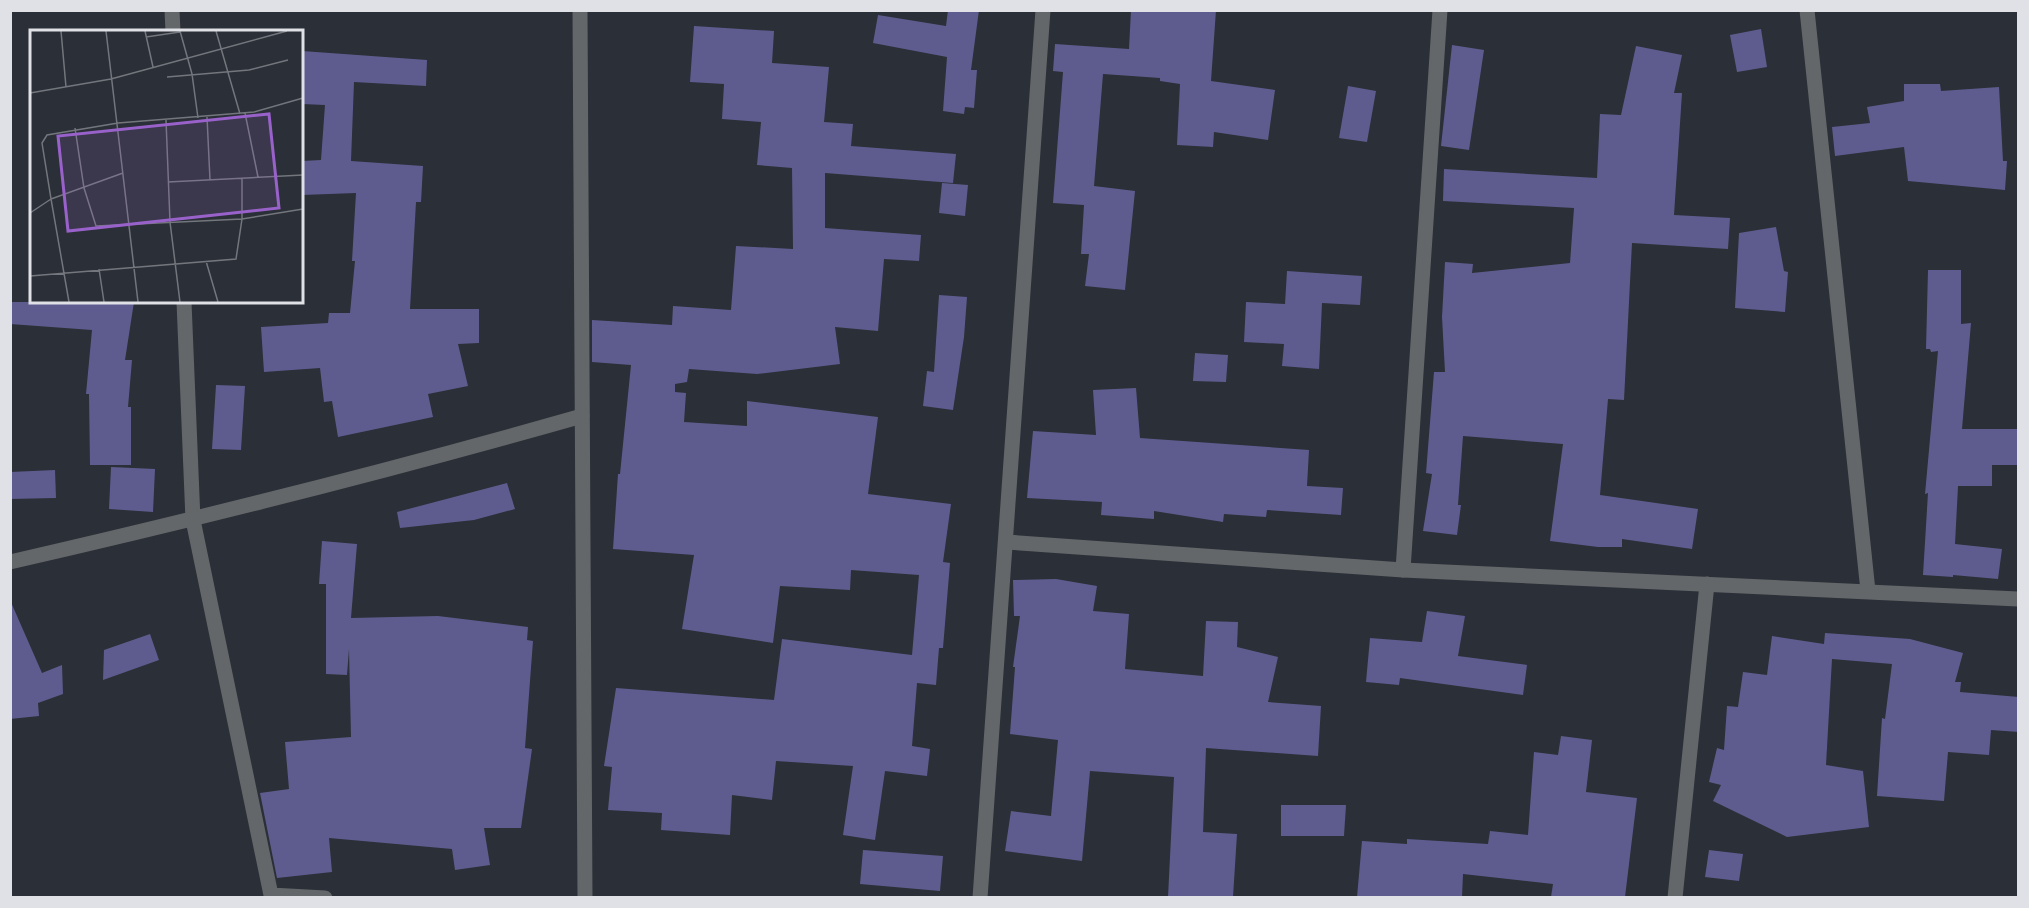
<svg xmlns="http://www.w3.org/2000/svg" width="2029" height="908" font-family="Raleway,sans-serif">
  <rect width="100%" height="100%" fill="#2b2f37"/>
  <g fill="#5e5c8e">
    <path d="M948,10H979L971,70H977L974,108L965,107L964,114L943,111L947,57L873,43L878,15L946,26Z"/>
    <path d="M1131,10H1216L1211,81L1275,90L1268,140L1214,132L1213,147L1177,145L1180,84L1160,81V78L1103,74L1094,186L1135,191L1125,290L1085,286L1089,254H1081L1084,205L1053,203L1063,72L1053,71L1055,44L1129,49Z"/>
    <path d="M694,26L774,31L772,63L829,67L824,122L853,124L851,146L956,154L953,183L825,173V228L921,235L919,261L884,259L878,331L835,327L840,364L757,374L689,369L687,382L675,384V392L686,393L684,422L747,426V401L878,417L868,494L951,504L943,562L950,563L943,648H939L936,685L917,683L912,746L930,749L927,776L885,771L875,840L843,835L853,766L776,761L772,800L732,795L730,835L661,830L662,813L608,810L612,767L604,766L616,688L774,700L782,639L912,655L919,575L851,570L850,590L780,586L773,643L682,629L694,555L613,549L618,474H620L631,365L592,362V320L672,325L673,306L731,310L736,246L793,249L792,168L757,165L761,122L722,119L724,84L690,82Z"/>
    <path d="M1761,29L1767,67L1737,72L1730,35Z"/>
    <path d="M1452,45L1484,50L1469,150L1441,146Z"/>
    <path d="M1636,46L1682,55L1674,93H1682L1674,215L1730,218L1728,249L1632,243L1624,400L1608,399L1600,495L1698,509L1692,549L1622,539V547H1598L1550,541L1563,444L1463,436L1458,505H1461L1457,535L1423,531L1432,474L1426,473L1434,372H1445L1442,317L1445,262L1473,264L1472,273L1570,263L1574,208L1443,201L1444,169L1597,178L1600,114L1621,115Z"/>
    <path d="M302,51L427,60L426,86L354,82L351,161L423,166L421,202H416L410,309H479V343L458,344L468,386L428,394L433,417L338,437L332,401L324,402L320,368L264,372L261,327L328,323L329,313H350L355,261H352L356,193L302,195V161L321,160L325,105L302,104Z"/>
    <path d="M1904,84H1940L1941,91L1999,87L2003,161H2007L2005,190L1908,181L1904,147L1835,156L1832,127L1870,123L1867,107L1904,101Z"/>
    <path d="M1348,86L1376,91L1367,142L1339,138Z"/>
    <path d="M942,183L968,185L965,216L939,213Z"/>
    <path d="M1776,227L1784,271L1788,272L1785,312L1735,308L1739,233Z"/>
    <path d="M1928,270H1961V324L1971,323L1962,429H2019V465H1992V486H1958L1955,544L2002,549L1998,579L1953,575V577L1923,575L1928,493L1925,494L1938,351L1931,352L1930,349H1926Z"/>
    <path d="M1287,271L1362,276L1360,305L1322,303L1319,369L1282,366L1284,344L1244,342L1246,302L1285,304Z"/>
    <path d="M939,295L967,297L964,337L953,410L923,406L927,371L934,372Z"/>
    <path d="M10,302H134L125,360H132L128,407H131V465H90L89,394H86L92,330L10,324Z"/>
    <path d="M1195,353L1228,355L1226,382L1193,381Z"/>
    <path d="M216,385L245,386L241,450L212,449Z"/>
    <path d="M1136,388L1140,438L1309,450L1307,486L1343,488L1341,515L1267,510L1266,517L1224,514L1223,522L1154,511V519L1101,515L1102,502L1027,498L1033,431L1096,435L1093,390Z"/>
    <path d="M111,467L155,469L153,512L109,509Z"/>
    <path d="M55,470L56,498L10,499V472Z"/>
    <path d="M507,483L515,509L474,520L400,528L397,512Z"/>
    <path d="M322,541L357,544L351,618L438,616L528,627L527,640L533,641L525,748L532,749L521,828H484L490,865L455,870L452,849L329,838L332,872L277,878L260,793L289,789L285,742L351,737L349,649L347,675L326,674V584H319Z"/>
    <path d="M1056,579L1097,586L1093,611L1129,614L1125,669L1203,676L1206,621L1238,622L1237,647L1278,657L1268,702L1321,706L1318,756L1206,748L1203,832L1237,834L1233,897H1168L1174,777L1090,771L1082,861L1005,851L1011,811L1051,816L1058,740L1010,734L1015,667H1013L1020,616H1014L1013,580Z"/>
    <path d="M10,600L42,673L62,665L63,694L38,703L39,716L10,719Z"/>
    <path d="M1427,611L1465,616L1458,656L1527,665L1523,695L1400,678L1399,685L1366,682L1370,638L1422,642Z"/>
    <path d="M1825,633L1910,639L1963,653L1955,682H1961L1960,692L2019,697V732L1991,730L1989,755L1948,752L1944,801L1877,796L1882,718L1885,719L1892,664L1832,659L1826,765L1863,771L1869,827L1787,837L1713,801L1721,785L1709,782L1717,748L1724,750L1727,706L1738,707L1743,672L1767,675L1772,636L1824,644Z"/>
    <path d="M150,634L159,660L103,680L104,650Z"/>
    <path d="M1561,736L1592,740L1586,792L1637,798L1625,897H1551L1553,884L1463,874L1462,897H1357L1362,841L1407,844V839L1488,844L1490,831L1528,835L1534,752L1558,755Z"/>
    <path d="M1281,805H1346L1344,836H1281Z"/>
    <path d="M863,850L943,856L940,891L860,884Z"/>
    <path d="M1709,850L1743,854L1739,881L1705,877Z"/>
  </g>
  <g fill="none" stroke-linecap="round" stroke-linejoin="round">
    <g stroke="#63676a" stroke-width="15">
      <path d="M172,10L173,32"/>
      <path d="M580,10L585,898"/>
      <path d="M1807,10L1868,591"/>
      <path d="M184,302L193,520L271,895L325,898"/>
      <path d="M1006,542L1403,570L2018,599"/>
      <path d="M10,562C202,518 392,470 582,416"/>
      <path d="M1403,570L1440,10"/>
      <path d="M980,898L1043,10"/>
      <path d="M1675,898L1707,584"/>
    </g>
  </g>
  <g transform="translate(30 30)">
    <rect width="273" height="273" fill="#2b2f37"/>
    <path fill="none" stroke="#73767d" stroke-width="1.5" d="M31,1L36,57M76,1L108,272M115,1L123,37M150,1L162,44L168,88M186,1L210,84M116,7L150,2M137,47L219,40L258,30M0,63L81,49L257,1M215,83L228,147M177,87L180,150M136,90L140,192L150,272M45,98L54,158L66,196L212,189L273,179M138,152L273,145M0,183L21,169L12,113L17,105L88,93L224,82L273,68M176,231L188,272M69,239L74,272M0,246L206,229L212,189V148M39,272L21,169L93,143"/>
    <path fill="#9962cb" fill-opacity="0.15" stroke="#9962cb" stroke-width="3" d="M239,84L249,178L38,201L28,106Z"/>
    <rect width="273" height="273" fill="none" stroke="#dfe1e7" stroke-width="3"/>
  </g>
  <rect width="2029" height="908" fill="none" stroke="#dfe1e7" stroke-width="24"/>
</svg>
